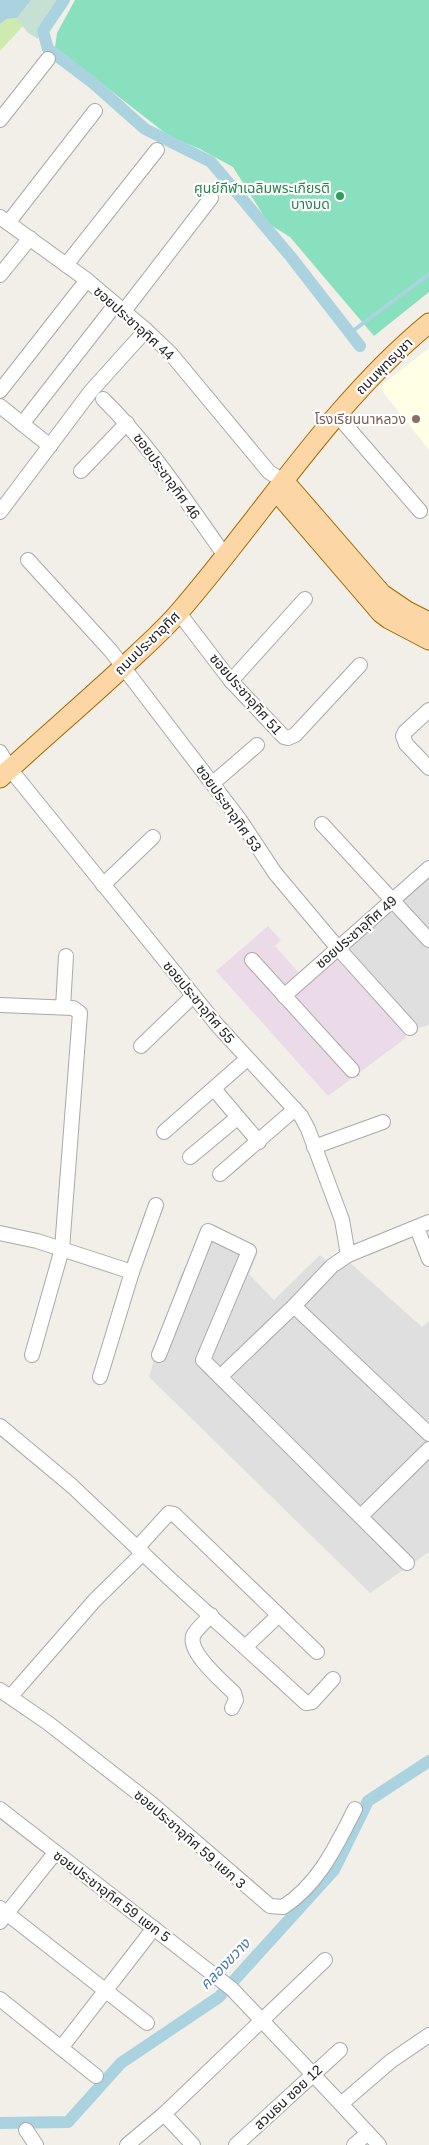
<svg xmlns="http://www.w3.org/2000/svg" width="429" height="2145" font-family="Helvetica,'Noto Sans Thai',sans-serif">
  <rect width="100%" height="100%" fill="#f2efe9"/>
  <g fill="#e0dfdf">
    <path d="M429,874V935L399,901Z"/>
    <path d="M393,907L429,947V1025L415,1029L345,949Z"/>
    <path d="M207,1227L258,1252L249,1274L274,1300L320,1255L338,1271L349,1262L422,1327L429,1321V1552L370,1593L149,1377L180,1276Z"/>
  </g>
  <path fill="#ebdbe8" d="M268,926L281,940L275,946L307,982L339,954L407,1032L406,1038L328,1096L216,971Z"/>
  <path fill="#ffffe5" d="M429,348V450L379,387Z"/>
  <path fill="#cdebb0" d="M17,18L23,26L0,51V24L7,19Z"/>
  <path fill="#c6e0d4" d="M31,0H58L44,21L38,39L27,32L17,18Z"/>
  <path fill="#88e0be" d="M75,0H429V292L374,336L290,237L269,224L233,167L200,149L169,136L55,47L57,33Z"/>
  <path fill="#aad3df" d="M0,0H31L17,18L7,19L0,24Z"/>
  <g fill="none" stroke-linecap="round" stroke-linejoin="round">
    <path stroke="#aad3df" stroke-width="4" d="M350,333L429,274"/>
    <g stroke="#aad3df" stroke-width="12">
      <path d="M64,0L43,31L48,49L93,83L145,129L211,162L291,257L360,346"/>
      <path d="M0,2123L68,2122L121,2063L219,1997L334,1870L368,1801L429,1761"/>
    </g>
    <defs>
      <g id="minor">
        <path d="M0,120L48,59"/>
        <path d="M0,217L87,280L146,330L171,354L269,472L285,482"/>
        <path d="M8,223L95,111"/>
        <path d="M66,265L157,150"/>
        <path d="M0,275L30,238"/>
        <path d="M124,311L211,198"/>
        <path d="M0,391L87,280"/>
        <path d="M103,399C151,446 187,503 226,557"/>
        <path d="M0,406L50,446"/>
        <path d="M337,415L420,511"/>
        <path d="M22,424L115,305"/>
        <path d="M81,471L127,423"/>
        <path d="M0,512L91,391L146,330"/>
        <path d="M28,560L111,651L240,820L275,873L337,947L410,1028"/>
        <path d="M179,613L231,681L284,737L288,738L295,735L360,665"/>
        <path d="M231,681L305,599"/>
        <path d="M429,710L405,732L403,736L406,744L429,768"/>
        <path d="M0,752L10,769L218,1026L301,1116L308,1129L342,1220L348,1255"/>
        <path d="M213,783L257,745"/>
        <path d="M322,824L429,940"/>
        <path d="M103,885L153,837"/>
        <path d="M252,960L352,1070"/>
        <path d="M284,996L429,868"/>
        <path d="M0,1005L73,1008L80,1013L62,1249L32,1355"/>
        <path d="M63,1007L66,956"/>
        <path d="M141,1046L193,996"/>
        <path d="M214,1089L259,1142"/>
        <path d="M164,1132L247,1059"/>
        <path d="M314,1147L383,1122"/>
        <path d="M190,1157L237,1118"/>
        <path d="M220,1174L295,1109"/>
        <path d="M417,1228L429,1259"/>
        <path d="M0,1233L37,1241L132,1272"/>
        <path d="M294,1306L429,1434"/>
        <path d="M159,1355L208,1231L249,1251L203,1360L407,1563"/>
        <path d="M100,1377L132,1272L156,1205"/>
        <path d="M220,1377L294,1306L332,1266L348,1255L429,1222"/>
        <path d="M0,1426L72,1486L170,1579L306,1703L312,1702L333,1679"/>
        <path d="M361,1516L429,1449"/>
        <path d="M137,1548L169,1513L174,1514L317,1652"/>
        <path d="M211,1615C206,1621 196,1629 193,1636C188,1653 223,1682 234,1693L236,1700L232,1708"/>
        <path d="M245,1647L279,1615"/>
        <path d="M0,1690L48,1723L152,1804L270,1906L283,1907C319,1884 336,1846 355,1809"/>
        <path d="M11,1696L95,1600L143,1553"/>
        <path d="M0,1809L232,1989L341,2104L391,2061L429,2035"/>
        <path d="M0,1908L147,2023"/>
        <path d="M0,1922L55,1853"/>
        <path d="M0,1999L96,2076"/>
        <path d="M61,2048L154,1928"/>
        <path d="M341,2104L379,2145"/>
        <path d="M164,2114L193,2145"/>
        <path d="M26,2130L36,2145"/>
        <path d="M127,2145L164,2114L325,1960"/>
        <path d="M236,2145L340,2050"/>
        <path d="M354,2145L368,2133"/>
      </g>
      <g id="major">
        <path d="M285,482L382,594L407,611L429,622"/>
        <path d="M277,492L381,613L389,619L429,640"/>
        <path d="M0,778C40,741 81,706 121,669C141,650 162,632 180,611C263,515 331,404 429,323"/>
      </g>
    </defs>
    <use href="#minor" stroke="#a9a9a9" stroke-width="16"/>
    <use href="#major" stroke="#a06b00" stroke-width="21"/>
    <use href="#minor" stroke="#fff" stroke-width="14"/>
    <use href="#major" stroke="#fcd6a4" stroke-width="19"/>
  </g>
  <circle fill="#2e9e5b" stroke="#fff" stroke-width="2" cx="340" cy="196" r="5"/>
  <circle fill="#8d6e63" stroke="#fff" stroke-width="2" cx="416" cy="419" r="5"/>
  <g text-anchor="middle" stroke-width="4.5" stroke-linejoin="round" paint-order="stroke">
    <g font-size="14" fill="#27864d" stroke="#fff" text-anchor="end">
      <text x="330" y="193">ศูนย์กีฬาเฉลิมพระเกียรติ<tspan x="330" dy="16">บางมด</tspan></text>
    </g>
    <g font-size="14" fill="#222" stroke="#fff">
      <text transform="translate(134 323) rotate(42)" y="5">ซอยประชาอุทิศ 44</text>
      <text transform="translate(384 366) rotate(-45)" y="5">ถนนพุทธบูชา</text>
      <text transform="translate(167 476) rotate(54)" y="5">ซอยประชาอุทิศ 46</text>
      <text transform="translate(147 643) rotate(-44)" y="5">ถนนประชาอุทิศ</text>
      <text transform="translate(246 694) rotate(49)" y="5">ซอยประชาอุทิศ 51</text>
      <text transform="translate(229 808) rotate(55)" y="5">ซอยประชาอุทิศ 53</text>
      <text transform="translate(356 932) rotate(-41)" y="5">ซอยประชาอุทิศ 49</text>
      <text transform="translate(199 1002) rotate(50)" y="5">ซอยประชาอุทิศ 55</text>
      <text transform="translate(190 1839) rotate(41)" y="5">ซอยประชาอุทิศ 59 แยก 3</text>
      <text transform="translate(112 1896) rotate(37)" y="5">ซอยประชาอุทิศ 59 แยก 5</text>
      <text transform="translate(288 2097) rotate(-43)" y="5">สวนธน ซอย 12</text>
    </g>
    <g font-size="14" fill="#785e54" stroke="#fff" text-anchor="end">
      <text x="406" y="424">โรงเรียนนาหลวง</text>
    </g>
    <g font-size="15" font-style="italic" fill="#4a7aab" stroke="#fff">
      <text transform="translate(225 1964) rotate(-46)" y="5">คลองขวาง</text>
    </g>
  </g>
</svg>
